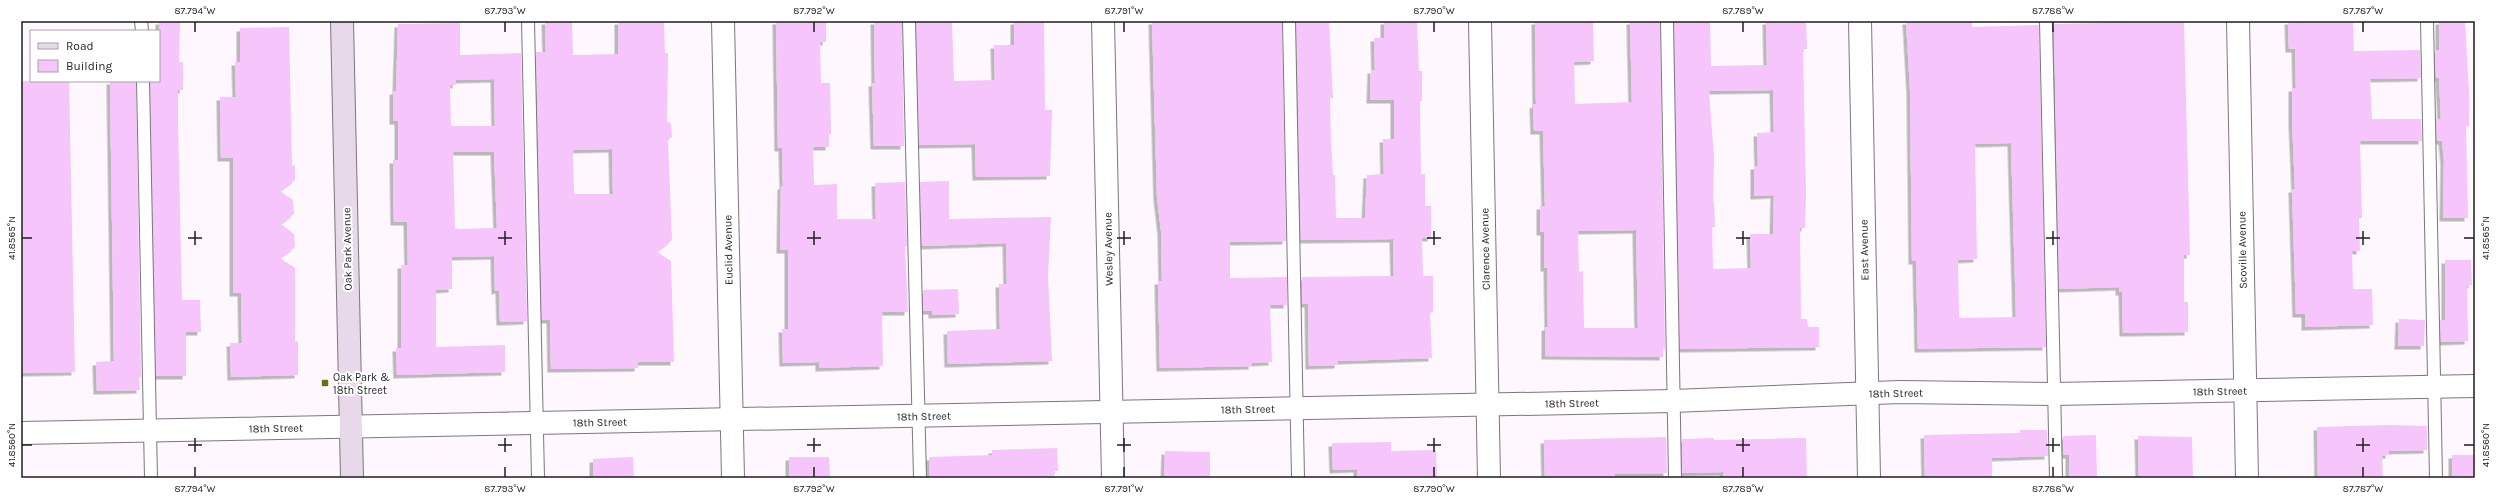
<svg xmlns="http://www.w3.org/2000/svg" width="2496" height="499" font-family="Karla,sans-serif">
  <defs>
    <filter id="shadow"><feDropShadow dx="-3.5" dy="3.5" stdDeviation="0" flood-color="#0004"/></filter>
  </defs>
  <rect width="100%" height="100%" fill="#fef8fe"/>
  <g fill="#f5c5fc" fill-rule="evenodd" filter="url(#shadow)">
    <path d="M159,21H180L179,62H183V90H178V121L182,300H200L201,332H186V376H156L150,81H159Z"/>
    <path d="M545,21H572L573,55L618,54V21H664L665,53H668L667,121L671,124L672,137L668,140L672,240L657,252L671,261L674,362H638V368L551,369L550,320H542L536,52H546ZM612,149L613,194H574L573,150Z"/>
    <path d="M776,21H826V42H820L821,83H830L831,134H829V147H813L814,185L837,184V219H876L875,183L905,182L907,246L905,247L908,312H882L883,366L819,368V362L783,363L782,329H788V250H780L781,186H783L782,148H778Z"/>
    <path d="M874,21H902L904,146H874L872,83H875Z"/>
    <path d="M916,21H952L954,81L995,80L994,45H1014V21H1044L1045,110H1052L1050,176L976,177L975,144L919,145Z"/>
    <path d="M1152,21H1282L1286,241L1230,242V278L1287,277V305H1270L1272,362L1252,363V366L1160,368L1158,281H1162L1161,231L1157,197Z"/>
    <path d="M1296,21H1329L1333,98H1330L1331,141L1333,175H1335L1336,218H1365L1367,175L1384,174L1383,139H1394V100H1370L1371,70H1375L1374,38H1384V21H1417L1419,71H1422V101H1420L1421,174H1425V206H1431V238H1422L1423,276H1433V312L1430,313L1432,358L1338,361V365L1309,366L1308,304H1302V277L1394,276L1393,239L1301,240Z"/>
    <path d="M1535,21H1593L1594,61L1574,62L1575,104L1632,102L1630,21H1660L1665,349H1663V357L1545,356V327H1548L1547,268H1544V232H1540V206H1545L1543,131H1534L1533,105L1536,104ZM1636,230L1638,328H1584L1583,271L1579,272L1578,231Z"/>
    <path d="M1674,21H1710L1711,66L1767,65L1766,21H1806L1807,49H1803L1806,194L1805,228H1800L1801,319H1807L1808,327H1819V347L1680,349ZM1773,90L1774,132L1757,133L1758,166H1754V196L1774,195L1773,234H1750L1751,268L1713,269L1712,227H1715L1714,202H1713L1714,157L1709,91Z"/>
    <path d="M1906,21H1972V27L2039,25L2046,347L1918,349L1916,261H1912L1910,90ZM2011,143L2016,317L1959,318L1958,260L1977,259L1975,144Z"/>
    <path d="M2184,21L2190,255H2184V302H2188V332L2123,333L2122,292H2119V287L2059,289L2054,24Z"/>
    <path d="M2288,21H2353L2354,51L2420,50L2421,78L2370,79L2372,119H2421L2422,141H2360L2362,218H2359L2360,251H2352L2353,289H2372L2373,325L2305,327V314H2296L2292,189H2295L2292,121V88H2296L2295,49H2289Z"/>
    <path d="M2439,21H2465L2469,92V126H2466L2468,218H2443L2444,161L2442,141H2437L2436,119H2441L2439,78H2436L2435,50H2439Z"/>
    <path d="M460,23V55L521,53L527,321L500,322L499,290L495,291L494,256L452,257V289L436,290V347L505,345V372L397,375L396,348H401V265H408L407,222H394L393,160H398V121H393V91H396L398,24ZM494,79L495,126H451L450,85H456V80ZM453,152H494L497,228L455,229Z"/>
    <path d="M289,27L292,165L295,166V180L280,191L293,200L294,214L281,224L294,234L295,247L280,258L295,268V342L298,341V375L231,377L230,343H242L241,293H233V158H221L220,97H236L235,62H240V28Z"/>
    <path d="M21,81H69L75,372L21,373Z"/>
    <path d="M110,81H136L141,377H139L140,390L97,391L96,362L114,361Z"/>
    <path d="M949,181V219L1051,217L1048,277L1052,361L948,364L947,331L1000,329L999,284H1007L1006,243L922,246L920,182Z"/>
    <path d="M2445,260H2471L2472,285H2467L2468,341L2441,342L2440,320H2445Z"/>
    <path d="M958,289L959,314L932,315V311H923V290Z"/>
    <path d="M2399,319L2425,320L2424,346H2398Z"/>
    <path d="M2389,425L2427,426V450L2389,451V455L2382,456L2383,478H2318L2317,427Z"/>
    <path d="M2020,430H2047L2048,456L1992,458V478H1925L1924,435L2020,433Z"/>
    <path d="M2096,435L2097,478H2069V455H2063V436Z"/>
    <path d="M2138,436L2192,437L2193,478H2139Z"/>
    <path d="M1666,437L1667,473L1615,474V478H1545L1544,440Z"/>
    <path d="M1714,438V440L1806,438L1807,478H1724L1723,472L1682,473V439Z"/>
    <path d="M1391,442V451L1436,450L1437,478H1357V469L1333,470L1332,443Z"/>
    <path d="M1057,448L1058,471H1054V478H930L929,457L992,455V450Z"/>
    <path d="M1165,451L1210,452V478H1164Z"/>
    <rect x="2452" y="455" width="23" height="23"/>
    <path d="M633,457L634,478H593V459Z"/>
    <path d="M789,457H829L830,478H789Z"/>
  </g>
  <g fill="none" stroke-linecap="round" stroke-linejoin="round">
    <defs>
      <g id="lane">
        <path d="M141,21L142,31"/>
        <path d="M528,21L538,478"/>
        <path d="M909,21L920,478"/>
        <path d="M1289,21L1298,478"/>
        <path d="M1667,21L1675,478"/>
        <path d="M2046,21L2056,478"/>
        <path d="M2427,21L2436,478"/>
        <path d="M143,81L151,478"/>
      </g>
      <g id="street">
        <path d="M723,21L733,478"/>
        <path d="M1103,21L1113,478"/>
        <path d="M1480,21L1489,478"/>
        <path d="M1860,21L1869,478"/>
        <path d="M2238,21L2247,478"/>
        <path d="M21,433L1673,401L1900,392L2054,394L2475,386"/>
      </g>
      <path id="secondary" d="M342,21L352,478"/>
    </defs>
    <use href="#lane" stroke="#7d757f" stroke-width="14"/>
    <use href="#street" stroke="#7d757f" stroke-width="24"/>
    <use href="#secondary" stroke="#7d757f" stroke-width="24"/>
    <use href="#lane" stroke="#fff" stroke-width="12"/>
    <use href="#street" stroke="#fff" stroke-width="22"/>
    <use href="#secondary" stroke="#e7d9e9" stroke-width="22"/>
  </g>
  <path fill="none" stroke="#1f1c20" stroke-width="1.5" d="M195,22V32M505,22V32M814,22V32M1124,22V32M1434,22V32M1743,22V32M2053,22V32M2363,22V32M195,231V245M505,231V245M814,231V245M1124,231V245M1434,231V245M1743,231V245M2053,231V245M2363,231V245M22,238H32M188,238H202M498,238H512M807,238H821M1117,238H1131M1427,238H1441M1736,238H1750M2046,238H2060M2356,238H2370M2464,238H2474M195,438V452M505,438V452M814,438V452M1124,438V452M1434,438V452M1743,438V452M2053,438V452M2363,438V452M22,445H32M188,445H202M498,445H512M807,445H821M1117,445H1131M1427,445H1441M1736,445H1750M2046,445H2060M2356,445H2370M2464,445H2474M195,467V477M505,467V477M814,467V477M1124,467V477M1434,467V477M1743,467V477M2053,467V477M2363,467V477"/>
  <rect fill="#6b6e11" stroke="#fff" stroke-width="1.5" x="321" y="379" width="8" height="8" rx="2"/>
  <g text-anchor="middle" stroke-width="4" stroke-linejoin="round" paint-order="stroke">
    <g font-size="11" fill="#1f1c20" stroke="#fff">
      <text transform="translate(347 249) rotate(-91)" y="4">Oak Park Avenue</text>
      <text transform="translate(1108 249) rotate(-91)" y="4">Wesley Avenue</text>
      <text transform="translate(1485 249) rotate(-91)" y="4">Clarence Avenue</text>
      <text transform="translate(728 250) rotate(-91)" y="4">Euclid Avenue</text>
      <text transform="translate(1864 250) rotate(-91)" y="4">East Avenue</text>
      <text transform="translate(2242 250) rotate(-91)" y="4">Scoville Avenue</text>
      <text transform="translate(2220 391) rotate(-1)" y="4">18th Street</text>
      <text transform="translate(1896 393) rotate(-1)" y="4">18th Street</text>
      <text transform="translate(1572 403) rotate(-1)" y="4">18th Street</text>
      <text transform="translate(1248 409) rotate(-1)" y="4">18th Street</text>
      <text transform="translate(924 416) rotate(-1)" y="4">18th Street</text>
      <text transform="translate(600 422) rotate(-1)" y="4">18th Street</text>
      <text transform="translate(276 428) rotate(-1)" y="4">18th Street</text>
    </g>
    <g font-size="11" fill="#1f1c20" stroke="#fff" text-anchor="start">
      <text x="333" y="381">Oak Park &amp;<tspan x="333" dy="13">18th Street</tspan></text>
    </g>
  </g>
  <rect width="2496" height="499" fill="none" stroke="#ffffff" stroke-width="44"/>
  <rect x="30" y="30" width="130" height="52" fill="#ffffff" stroke="#a5a4a6"/>
  <rect x="38" y="43" width="20" height="6" fill="#e7d9e9" stroke="#a5a4a6"/>
  <text x="66" y="50" font-size="12" fill="#1f1c20">Road</text>
  <rect x="38" y="60" width="20" height="12" fill="#f5c5fc" stroke="#a5a4a6"/>
  <text x="66" y="70" font-size="12" fill="#1f1c20">Building</text>
  <rect x="22" y="22" width="2452" height="455" fill="none" stroke="#1f1c20" stroke-width="1.5"/>
  <g font-size="10" text-anchor="middle" fill="#1f1c20">
    <text x="195" y="14">87.794°W</text>
    <text x="505" y="14">87.793°W</text>
    <text x="814" y="14">87.792°W</text>
    <text x="1124" y="14">87.791°W</text>
    <text x="1434" y="14">87.790°W</text>
    <text x="1743" y="14">87.789°W</text>
    <text x="2053" y="14">87.788°W</text>
    <text x="2363" y="14">87.787°W</text>
    <text transform="translate(11 238) rotate(-90)" y="4">41.8565°N</text>
    <text transform="translate(2485 238) rotate(-90)" y="4">41.8565°N</text>
    <text transform="translate(11 445) rotate(-90)" y="4">41.8560°N</text>
    <text transform="translate(2485 445) rotate(-90)" y="4">41.8560°N</text>
    <text x="195" y="492">87.794°W</text>
    <text x="505" y="492">87.793°W</text>
    <text x="814" y="492">87.792°W</text>
    <text x="1124" y="492">87.791°W</text>
    <text x="1434" y="492">87.790°W</text>
    <text x="1743" y="492">87.789°W</text>
    <text x="2053" y="492">87.788°W</text>
    <text x="2363" y="492">87.787°W</text>
  </g>
</svg>
